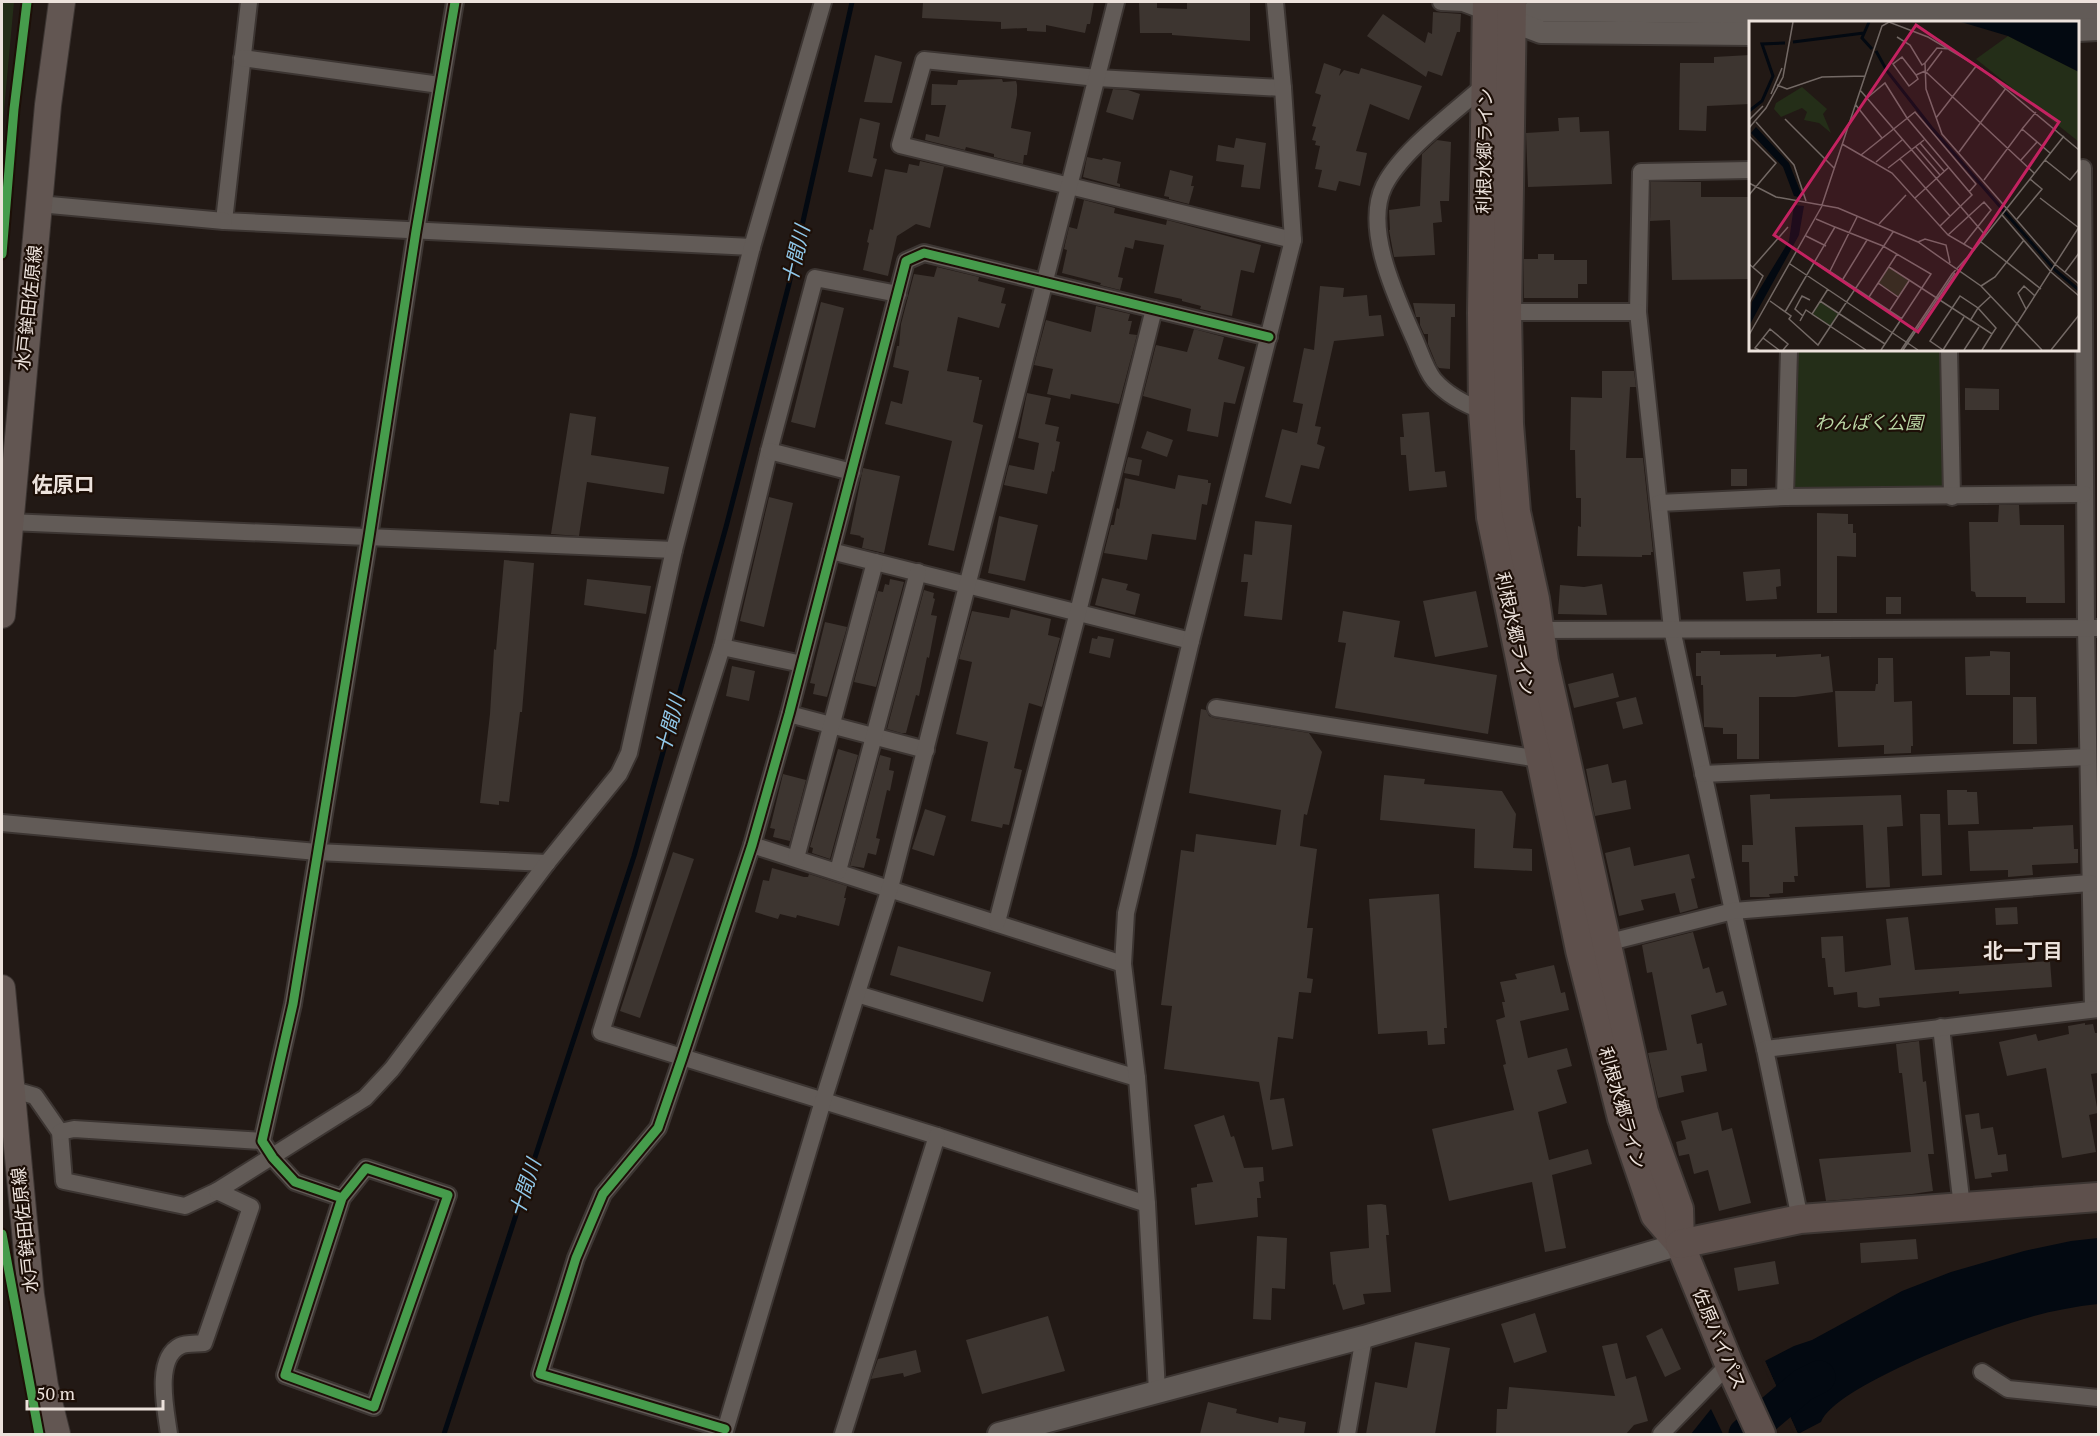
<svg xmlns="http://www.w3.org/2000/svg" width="2100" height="1436" font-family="'PT Serif','Noto Sans JP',serif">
  <rect width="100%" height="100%" fill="#221915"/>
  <g fill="#242e18">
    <path d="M2,2H14L2,132Z"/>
    <path d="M1789,350H1949L1952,497H1785Z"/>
  </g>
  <g fill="#030911">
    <path d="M2098,1238V1304C2070,1307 2041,1313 2014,1322C1975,1334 1835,1387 1821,1422L1798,1434L1765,1361L1794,1346L1812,1340L1902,1291L1951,1272L2024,1251L2071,1241Z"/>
    <path d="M1711,1409L1723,1434H1691Z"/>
  </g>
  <path fill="#221915" d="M1764,1359L1765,1361L1798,1434H1794L1762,1363Z"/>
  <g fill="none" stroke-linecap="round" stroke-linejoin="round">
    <path stroke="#030911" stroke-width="5" d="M444,1434L634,856L726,527L789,284L852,2"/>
    <path stroke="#030911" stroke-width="33" d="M1745,1434L1803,1385L1819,1377"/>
  </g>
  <g fill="#3d3530">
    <path d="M923,2H1094L1090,24H1087L1085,33L1046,25V32L1027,31V28L1001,29V22L922,18Z"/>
    <path d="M1139,2H1157V8L1187,9V2H1250V41L1172,35V33H1140Z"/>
    <path d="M1433,12L1461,14L1460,32H1457L1442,76L1428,71L1426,77L1367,36L1383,14L1425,43L1428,32L1432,34Z"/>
    <path d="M875,55L902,62L892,103L864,102Z"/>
    <path d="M1750,55V104L1707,106L1706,131L1679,130L1680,63H1714V57Z"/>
    <path d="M1324,63L1341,69L1339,76L1344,70L1359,74L1361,68L1422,86L1409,120L1370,104L1356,151L1367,153L1360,186L1339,181L1336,191L1318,187L1322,170L1315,169L1320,146L1315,145L1316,141L1312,140L1316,127L1312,126L1321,95L1315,93Z"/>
    <path d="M1002,79L1003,82L1016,81L1017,85V95L1011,128L1031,132L1027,155H1024L1023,164L994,157V154L966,147L965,150L925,140L926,134L939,137L946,105H931L932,84L957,85L958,80Z"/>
    <path d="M1113,89L1128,90L1140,94L1133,120L1106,112Z"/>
    <path d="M1579,117L1580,132L1609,131L1612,184L1528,187L1526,133L1559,131L1558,118Z"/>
    <path d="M860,118L880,123L873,158L877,159L872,177L848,172Z"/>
    <path d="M1236,138L1266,143L1260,189L1241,187L1244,165L1216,161L1218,145L1234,148Z"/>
    <path d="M1437,140L1451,142L1449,201H1440L1442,222L1433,223L1435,255L1394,257L1389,230H1390L1389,210L1420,206L1422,154Z"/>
    <path d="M1087,157L1102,160L1103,158L1121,162L1117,183L1120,184V187L1083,177Z"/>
    <path d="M920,161L951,168L944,167L930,228L916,224L897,236L888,276L863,270L869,243L867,242L870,229L873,230L885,169L907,173L909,164L919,166Z"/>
    <path d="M1170,170L1193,176L1191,186H1194L1189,204L1169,199V197L1164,196Z"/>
    <path d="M1651,182H1701V197H1750V279L1672,280L1670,220L1650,221Z"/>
    <path d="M1084,200L1115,208L1114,213L1166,225L1167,220L1261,245L1254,273L1241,270L1232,316L1200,309L1201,306L1182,301V299L1154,293L1164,245L1135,240L1133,249L1125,247L1118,277L1123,278L1120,290L1100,285L1101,283L1062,273L1067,250L1064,249L1069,227L1077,229Z"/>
    <path d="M1538,254H1554V260H1587V284H1578V298H1524V259H1538Z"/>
    <path d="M937,267L979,277L978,281L1005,288L1001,303L1006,304L999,328L958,317L947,371L979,377V380H982L973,422L983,425L954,551L928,545L952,441L885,424L891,401L902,404L909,371L893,367L897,346H899L901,324L914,274L934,277Z"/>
    <path d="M1320,286L1344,288L1343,297L1367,295L1369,316L1381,315L1384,336L1334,341L1315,426L1321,427L1317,444L1325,447L1319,469L1301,465L1291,504L1265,497L1282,429L1297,433L1303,404L1293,402L1304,348L1314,350Z"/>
    <path d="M821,302L844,308L815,428L791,422Z"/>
    <path d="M1413,303L1455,304V317H1451L1450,369L1439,368L1437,366L1428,344V334H1424L1420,325V317H1416Z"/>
    <path d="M1096,306L1130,314L1128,321H1132L1129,334L1137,335L1119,404L1071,394L1070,399L1047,394L1053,369L1034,365L1046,320L1091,332Z"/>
    <path d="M1194,329L1224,337L1218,359L1245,367L1235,404L1224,402L1218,437L1187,431L1191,409L1143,396L1156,345L1187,352Z"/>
    <path d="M1602,371H1634L1636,387H1630L1626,458H1643L1653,552H1651V555H1642V557L1577,556L1578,526L1581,527V498H1576L1575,450H1570L1571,397L1602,398Z"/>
    <path d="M1965,388L1999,389V410H1965Z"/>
    <path d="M1027,393L1051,398L1045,424L1059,427L1056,441L1060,442L1054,472L1052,471L1047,494L1004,485L1009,465L1034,470L1039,443L1018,438Z"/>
    <path d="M1429,412L1435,472L1445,471L1447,487L1409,491L1406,455H1401L1400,437H1404L1402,414Z"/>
    <path d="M570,413L596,417L591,455L669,467L664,494L587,482L579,536L551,534Z"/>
    <path d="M1147,431L1173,440L1167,457L1141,448Z"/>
    <path d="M1128,457L1142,460L1139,476L1124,473Z"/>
    <path d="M863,468L900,476L884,553L862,548L864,538L860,537L861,536L850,534Z"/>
    <rect x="1731" y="469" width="16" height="17"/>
    <path d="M1178,475L1208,480V483H1211L1207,505L1202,504L1196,540L1152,534L1147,560L1104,553L1111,525H1114L1117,508L1119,509L1125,478L1175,489Z"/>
    <path d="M769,497L793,503L764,627L740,621Z"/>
    <path d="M1999,505H2019L2020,525H2064L2065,603H2026V597H1976L1975,592L1971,591L1969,522H1998Z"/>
    <path d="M1817,513L1848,514V524H1853V533H1856V557L1837,556V613H1817Z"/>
    <path d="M999,516L1038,525L1025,581L988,573Z"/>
    <path d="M1255,521L1292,525L1282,620L1244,616L1248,582H1241L1244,554L1252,555Z"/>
    <path d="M504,560L534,563L522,712H520L509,802L499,801V805L480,803L490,714L494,649L496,650Z"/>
    <path d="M1780,569L1781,586L1776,587L1777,599L1746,601L1743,572Z"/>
    <path d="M1102,578L1128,584L1126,590L1140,594L1135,615L1095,605Z"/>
    <path d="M587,579L651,586L646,614L584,605Z"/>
    <path d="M890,579L904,582L876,687L854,682L878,591L883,592L885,584L889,585Z"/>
    <path d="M1602,584L1607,615L1558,614L1560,585L1584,587Z"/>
    <path d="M924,590L934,593L933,598L935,599L931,615L937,616L929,658L927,657L919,696L916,695L906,733H901L887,729Z"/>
    <path d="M1476,591L1488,647L1435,657L1423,601Z"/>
    <rect x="1886" y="597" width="15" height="17"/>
    <path d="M1011,609L1051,619L1048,635L1060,638L1042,707L1029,703L1014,768L1022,770L1009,825L1003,824L1002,828L971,821L988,742L956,734L972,662L959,659L972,611L1009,618Z"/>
    <path d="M1343,611L1400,621L1394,657L1497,675L1488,734L1335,708L1346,643L1338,642Z"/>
    <path d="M825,622L847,627L827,697L813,694L815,684L810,683Z"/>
    <path d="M1098,636L1114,639L1110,658L1089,653L1092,638L1097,639Z"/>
    <path d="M1701,651H1720V655L1776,654V657L1821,654V657L1829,656L1833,692L1795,697H1759V759H1737V734H1723V728L1704,727L1703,685H1701V676H1696V653H1701Z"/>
    <path d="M1990,651L2010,652V695H1966L1965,657L1990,656Z"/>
    <path d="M1878,658H1893L1894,702L1912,701L1913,746H1911V753L1884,754V745L1838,747L1835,691H1875L1876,684H1878Z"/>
    <path d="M732,666L755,671L749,701L726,696Z"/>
    <path d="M1613,673L1619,697L1574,708L1568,684Z"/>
    <path d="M1636,697L1643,724L1623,729L1616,702Z"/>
    <path d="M2013,697H2036L2037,744H2013Z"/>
    <path d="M1201,709L1206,710L1209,716L1214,718L1309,733L1322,752L1307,815L1304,814L1300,846L1317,849L1307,928H1313L1307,978L1313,979L1311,993L1299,992L1293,1039L1278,1037L1270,1100L1284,1098L1293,1146L1272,1150L1259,1082L1164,1069L1172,1006L1161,1005L1181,850L1194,852L1196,834L1276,845L1281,810L1189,793Z"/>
    <path d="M838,749L858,755L830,859L812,853L813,848L810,847Z"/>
    <path d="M880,755L891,758L889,770L894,771L890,791L887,790L876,838L880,839L876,855L868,853L864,868L852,866H850Z"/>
    <path d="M1608,764L1612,783L1626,780L1631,809L1595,816L1586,769Z"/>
    <path d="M783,774L806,780L790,841L773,837L775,829L770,828Z"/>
    <path d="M1384,775L1425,779L1424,784L1502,791L1516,814L1513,848L1532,849V871L1474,868L1475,829L1380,820Z"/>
    <path d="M1947,790H1967V792H1977L1979,824L1948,825Z"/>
    <path d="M1770,794V799L1901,795L1903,826L1887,827L1890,887L1866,888L1863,825L1795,827L1798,876H1794L1795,882H1783V893L1769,894L1770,897H1750L1749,862H1742V845H1753L1750,795Z"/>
    <path d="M925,809L946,816L934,856L912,849Z"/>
    <path d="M1920,814H1940L1942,875L1922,876Z"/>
    <path d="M2073,825L2074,849H2078V863L2032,865L2033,875L2008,877V870L1970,871L1968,831L2033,829V827Z"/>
    <path d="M1630,847L1634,866L1689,854L1695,878L1691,879L1698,908L1680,913L1675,893L1641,900L1644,910L1619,916L1605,853Z"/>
    <path d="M673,852L694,859L640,1018L620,1011Z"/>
    <path d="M772,868L804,877H808L809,874L847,886L844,898H846L839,926L797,915L796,918L780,914L778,919L755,912L763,880L769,881Z"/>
    <path d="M1439,894L1447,1028H1444L1445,1044L1428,1045L1427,1031L1378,1034L1369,899Z"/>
    <path d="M2017,907L2018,924L1996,925L1995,908Z"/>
    <path d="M1908,917L1915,970L2050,961L2052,987L1959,994V991L1879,998L1880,1006L1865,1008L1858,1007L1857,992L1834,995L1833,987H1828L1825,958H1822L1821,937L1843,936L1845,972L1891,965L1886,919Z"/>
    <path d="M1693,932L1703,969L1709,967L1716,993L1723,991L1727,1005L1691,1015L1697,1044L1702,1043L1707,1071L1681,1076L1684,1092L1658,1098L1648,1053L1667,1050L1652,972L1647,973L1642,945Z"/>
    <path d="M898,946L991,972L983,1002L890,975Z"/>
    <path d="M1554,965L1561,993L1565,992L1569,1010L1520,1021L1528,1058L1567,1048L1572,1066L1557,1070L1567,1103L1538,1112L1549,1160L1588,1149L1592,1164L1552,1175L1566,1248L1545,1252L1532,1182L1449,1201L1432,1129L1514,1110L1503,1065L1506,1064L1496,1020L1505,1017L1502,1002H1505L1500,982L1517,979L1515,974Z"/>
    <path d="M2085,1023V1025L2093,1024L2095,1033H2098V1073L2091,1074L2098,1113L2089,1115L2096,1152L2062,1158L2046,1068L2007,1076L1999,1042L2036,1034L2038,1041L2069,1034L2068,1026Z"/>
    <path d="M1919,1041L1923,1082L1926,1081L1934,1154H1928L1933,1191L1912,1194L1826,1201L1819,1159L1911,1152L1902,1073H1899L1896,1044Z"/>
    <path d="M1718,1112L1722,1131L1732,1128L1751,1203L1719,1211L1708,1170L1694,1174L1689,1154L1679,1156L1676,1142L1686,1139L1681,1121Z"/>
    <path d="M1979,1113L1981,1129L1993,1127L1998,1155L2006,1154L2008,1171L1991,1173L1992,1177L1975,1179L1965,1115Z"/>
    <path d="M1224,1115L1231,1137L1234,1136L1244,1168L1263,1167L1264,1181L1259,1182L1261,1198H1257L1258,1217L1195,1225L1191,1188L1197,1187V1184L1213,1182L1194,1125Z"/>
    <path d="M1381,1204L1386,1205L1389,1235H1386L1391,1292L1363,1294L1365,1304L1343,1310L1335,1284L1333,1285L1330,1252L1369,1248L1367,1205Z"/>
    <path d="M1257,1236L1287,1238L1285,1289L1272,1288L1271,1320L1253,1319Z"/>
    <path d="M1916,1239L1918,1259L1861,1263L1860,1243Z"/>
    <path d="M1775,1261L1779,1284L1738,1291L1734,1268Z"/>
    <path d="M1535,1313L1547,1352L1514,1363L1501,1324Z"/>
    <path d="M1048,1316L1065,1371L982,1394L966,1340Z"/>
    <path d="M1662,1328L1681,1369L1665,1377L1646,1336Z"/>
    <path d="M1415,1342L1450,1348L1435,1434H1366L1375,1382L1407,1388Z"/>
    <path d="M1617,1343L1626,1379L1636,1376L1648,1421L1634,1425L1626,1434H1496L1497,1409H1507L1509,1387L1615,1396L1602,1346Z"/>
    <path d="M916,1350L921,1372L904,1377L903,1373L871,1379L878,1359Z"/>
    <path d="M1208,1402L1237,1409L1236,1413L1278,1423L1279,1417L1306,1422L1304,1434H1200Z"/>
  </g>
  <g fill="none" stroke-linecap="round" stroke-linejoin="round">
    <defs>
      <g id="street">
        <path d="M249,2L224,221L752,247"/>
        <path d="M1441,2L1463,3L1492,14"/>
        <path d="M242,58L440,85"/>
        <path d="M1283,88L1097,78L924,60L900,145L1293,240"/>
        <path d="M2083,168L2086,628L2093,1009"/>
        <path d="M1750,170L1641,172L1638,312L1672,629L1733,911L1765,1049"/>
        <path d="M39,204L224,221"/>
        <path d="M898,294L815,278L769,451L722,647L601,1032L937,1136L1147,1204"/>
        <path d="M1498,312H1638"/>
        <path d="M1949,350L1952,497"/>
        <path d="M1483,411C1464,404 1447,395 1434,380C1425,369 1420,351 1414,338C1397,299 1363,229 1384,186C1402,150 1455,112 1486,84"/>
        <path d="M769,451L852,472"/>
        <path d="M1785,497L1789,350"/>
        <path d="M1659,503L1785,497L2084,494"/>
        <path d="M9,522L674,550"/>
        <path d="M831,551L1191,641"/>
        <path d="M1534,630L2098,628"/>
        <path d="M722,647L802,664"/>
        <path d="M1216,708L1539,759"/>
        <path d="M789,714L926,750"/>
        <path d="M1703,774L2088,757"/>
        <path d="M2,823L317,852L547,863"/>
        <path d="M752,845L1123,964"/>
        <path d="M796,858L875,562"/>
        <path d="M838,871L918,572"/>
        <path d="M997,922L1078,612L1154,309"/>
        <path d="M1598,945L1733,911L2090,883"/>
        <path d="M857,994L1137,1078"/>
        <path d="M1941,1027L1962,1207"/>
        <path d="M11,1089L35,1096L60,1132L64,1181L185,1206L217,1191"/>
        <path d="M60,1132L74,1129L262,1141"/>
        <path d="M342,1198L366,1168L448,1195L374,1407L285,1375L342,1198L295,1182L273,1158L262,1141L293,1004L369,537L416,231L455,2"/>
        <path d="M1800,1219L1765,1049L2098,1009"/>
        <path d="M1982,1372L2008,1389L2098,1398"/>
        <path d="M1157,1391L1147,1204L1137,1078L1123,964L1126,913L1191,641L1293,240L1283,88L1275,2"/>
        <path d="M725,1429L540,1374L576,1258L603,1194L658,1128L682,1058L752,845L789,714L906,261L924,253L1269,337"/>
        <path d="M169,1434C166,1411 154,1359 180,1346C186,1343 197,1344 204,1343L251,1207L217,1191L365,1098L392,1069L547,863L619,774L629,753L674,550L752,247L823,2"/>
        <path d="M724,1434L823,1101L890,888L1116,2"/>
        <path d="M843,1434L937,1136"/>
        <path d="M1347,1434L1364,1337"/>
        <path d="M1661,1434L1729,1364"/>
      </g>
      <g id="secondary">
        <path d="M1512,21L1539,10L1786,13L2098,10"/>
        <path d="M1512,21L1541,32L1750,34"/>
        <path d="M2078,30L2098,29"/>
        <path d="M999,1434L1364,1337L1680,1244"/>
      </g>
      <g id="primary">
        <path d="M2,615L48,105L62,2"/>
        <path d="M2,988L31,1295L45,1386L57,1434"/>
      </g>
      <g id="highway">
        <path d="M1487,2L1482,313L1483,411L1491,517L1580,950L1622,1118L1655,1215L1680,1244L1729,1364L1761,1434"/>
        <path d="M1512,2L1507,312L1509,424L1516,512L1535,599L1544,661L1644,1112L1679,1209L1680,1244"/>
        <path d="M1680,1244L1800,1219L2098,1197"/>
      </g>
    </defs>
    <use href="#street" stroke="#3c3532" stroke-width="20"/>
    <use href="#secondary" stroke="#3c3532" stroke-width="26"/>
    <use href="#primary" stroke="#3c3532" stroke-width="28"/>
    <use href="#highway" stroke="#3c3532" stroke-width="32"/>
    <use href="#street" stroke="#625b57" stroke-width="16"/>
    <use href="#secondary" stroke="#625b57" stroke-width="22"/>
    <use href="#primary" stroke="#625652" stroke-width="26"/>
    <use href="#highway" stroke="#5e504c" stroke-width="28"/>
    <defs>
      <g id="cycleway">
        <path d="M2,254L14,109L27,2"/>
        <path d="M342,1198L366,1168L448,1195L374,1407L285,1375L342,1198L295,1182L273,1158L262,1141L293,1004L369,537L416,231L455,2"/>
        <path d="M2,1234L39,1434"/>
        <path d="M725,1429L540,1374L576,1258L603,1194L658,1128L682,1058L752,845L789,714L906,261L924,253L1269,337"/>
      </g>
    </defs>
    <use href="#cycleway" stroke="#1d0f07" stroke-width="13"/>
    <use href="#cycleway" stroke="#469c4c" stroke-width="9"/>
  </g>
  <g text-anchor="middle" stroke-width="4.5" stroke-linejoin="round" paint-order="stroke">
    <g font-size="18" fill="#ece2dc" stroke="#1d0f07">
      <text transform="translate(1485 151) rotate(-89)" y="6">利根水郷ライン</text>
      <text transform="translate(29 308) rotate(-84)" y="6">水戸鉾田佐原線</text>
      <text transform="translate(1515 634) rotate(78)" y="6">利根水郷ライン</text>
      <text transform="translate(1622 1108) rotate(74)" y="6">利根水郷ライン</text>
      <text transform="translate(25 1230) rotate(-96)" y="6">水戸鉾田佐原線</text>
      <text transform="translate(1719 1339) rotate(67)" y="6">佐原バイパス</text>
    </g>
    <g font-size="18" font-style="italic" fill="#bad7a5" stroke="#1d0f07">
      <text x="1869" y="429">わんぱく公園</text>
    </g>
    <g font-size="20" font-style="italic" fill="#90c8ea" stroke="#1d0f07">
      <text transform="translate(796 255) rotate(-77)" y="7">十間川</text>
      <text transform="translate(670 724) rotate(-75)" y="7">十間川</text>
      <text transform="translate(525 1188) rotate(-72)" y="7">十間川</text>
    </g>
    <g font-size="20" font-weight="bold" fill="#ece2dc" stroke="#1d0f07">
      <text x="2023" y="958">北一丁目</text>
    </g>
    <g font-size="21" font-weight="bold" fill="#ece2dc" stroke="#1d0f07">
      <text x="63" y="492">佐原ロ</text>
    </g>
  </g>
  <g transform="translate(1749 21)">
    <rect width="330" height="330" fill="#221915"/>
    <path d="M259,15L330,51V121L227,38ZM53,66L78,88L74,93L82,112L70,102L55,99L58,91L53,87L32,96L25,88L27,82ZM140,246L160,260L149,276L129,262ZM71,281L89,293L81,305L64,293Z" fill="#242e18"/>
    <path d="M212,1H330V51L259,15ZM7,106L40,142L54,177L45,175L34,146L2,112ZM45,184L55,185L50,214L0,305L3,281L40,220Z" fill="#030911"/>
    <path fill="none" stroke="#030911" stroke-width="3" d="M120,1L113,17L123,28M44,21L115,12M127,30L138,50L182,106L306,249L330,269M0,90L13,80L24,55L13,23L36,22"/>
    <path fill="none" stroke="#736965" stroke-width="1.5" d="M148,16L161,24L173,44L176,42L177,68L193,113L306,243L330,263M176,42L188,27L201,28M176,50L285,152M178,50L193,30M167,54L169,58L160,65L144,43L153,36L167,54L176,50M28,64L38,68L73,56L116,55L133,5L140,1L179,16L233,48L330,129M111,69L237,215M22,73L33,47M118,77L136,62L158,97L223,174L191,205M106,83L133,117M187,97L228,44M36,98L85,147M0,99L14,85M7,101L45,144L57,180M0,107L17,87L34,56L44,1M273,108L287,91M0,115L27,142L0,174M171,122L195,150M93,123L143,152L199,214L225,229L203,253L152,329M167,126L191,154M210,131L257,67M112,134L166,91L227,163L220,171M151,138L201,195M272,139L288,121M296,139L321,159L330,148M127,141L153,119M139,147L175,119M235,159L273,108L301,132M0,162L27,176L89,187L169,221L232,265L293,329M166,177L199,147M291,177L330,207M73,184L116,55M253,194L302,251L330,275M268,198L293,168L281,158M130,203L157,174M86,206L134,225L182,253L132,329M199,214L235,181L242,189L215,223M57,215L77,225M169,221L176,218L197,224L201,242M232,221L292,268M225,229L315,115M68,242L153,298M0,243L14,255L0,282M41,243L169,329M4,246L39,206M140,246L243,313L247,307L229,287L242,275M81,250L108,196M316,251L330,232M94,258L118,219M129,262L149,276M232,265L246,256L275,219M79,268L63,293L117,329M120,276L148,233M21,280L42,295L40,298L69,324L144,211M71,280L136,323M277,288L269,272L275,265L286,275M141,289L160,260M36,291L86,206L67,198M54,295L46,288L53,275L61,279M51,300L57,289L63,293M0,314L73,185M14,317L30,329M10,329L6,327L21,308L39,323L34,329M154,329L206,252M194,329L181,320L211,275L229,287L221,300M194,329L215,296M215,329L230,306M233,329L243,313M251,329L330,206M302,329L330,294"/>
    <path fill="#c42261" fill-opacity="0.15" stroke="#c42261" stroke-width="3" d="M167,4L310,101L169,311L25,214Z"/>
    <rect width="330" height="330" fill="none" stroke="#ece2dc" stroke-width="3"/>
  </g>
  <rect width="2100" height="1436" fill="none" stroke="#ece2dc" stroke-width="6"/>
  <path d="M27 1400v9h136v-9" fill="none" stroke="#ece2dc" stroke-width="3"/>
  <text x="36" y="1400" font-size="18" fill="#ece2dc" stroke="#1d0f07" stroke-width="4.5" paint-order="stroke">50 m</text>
</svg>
